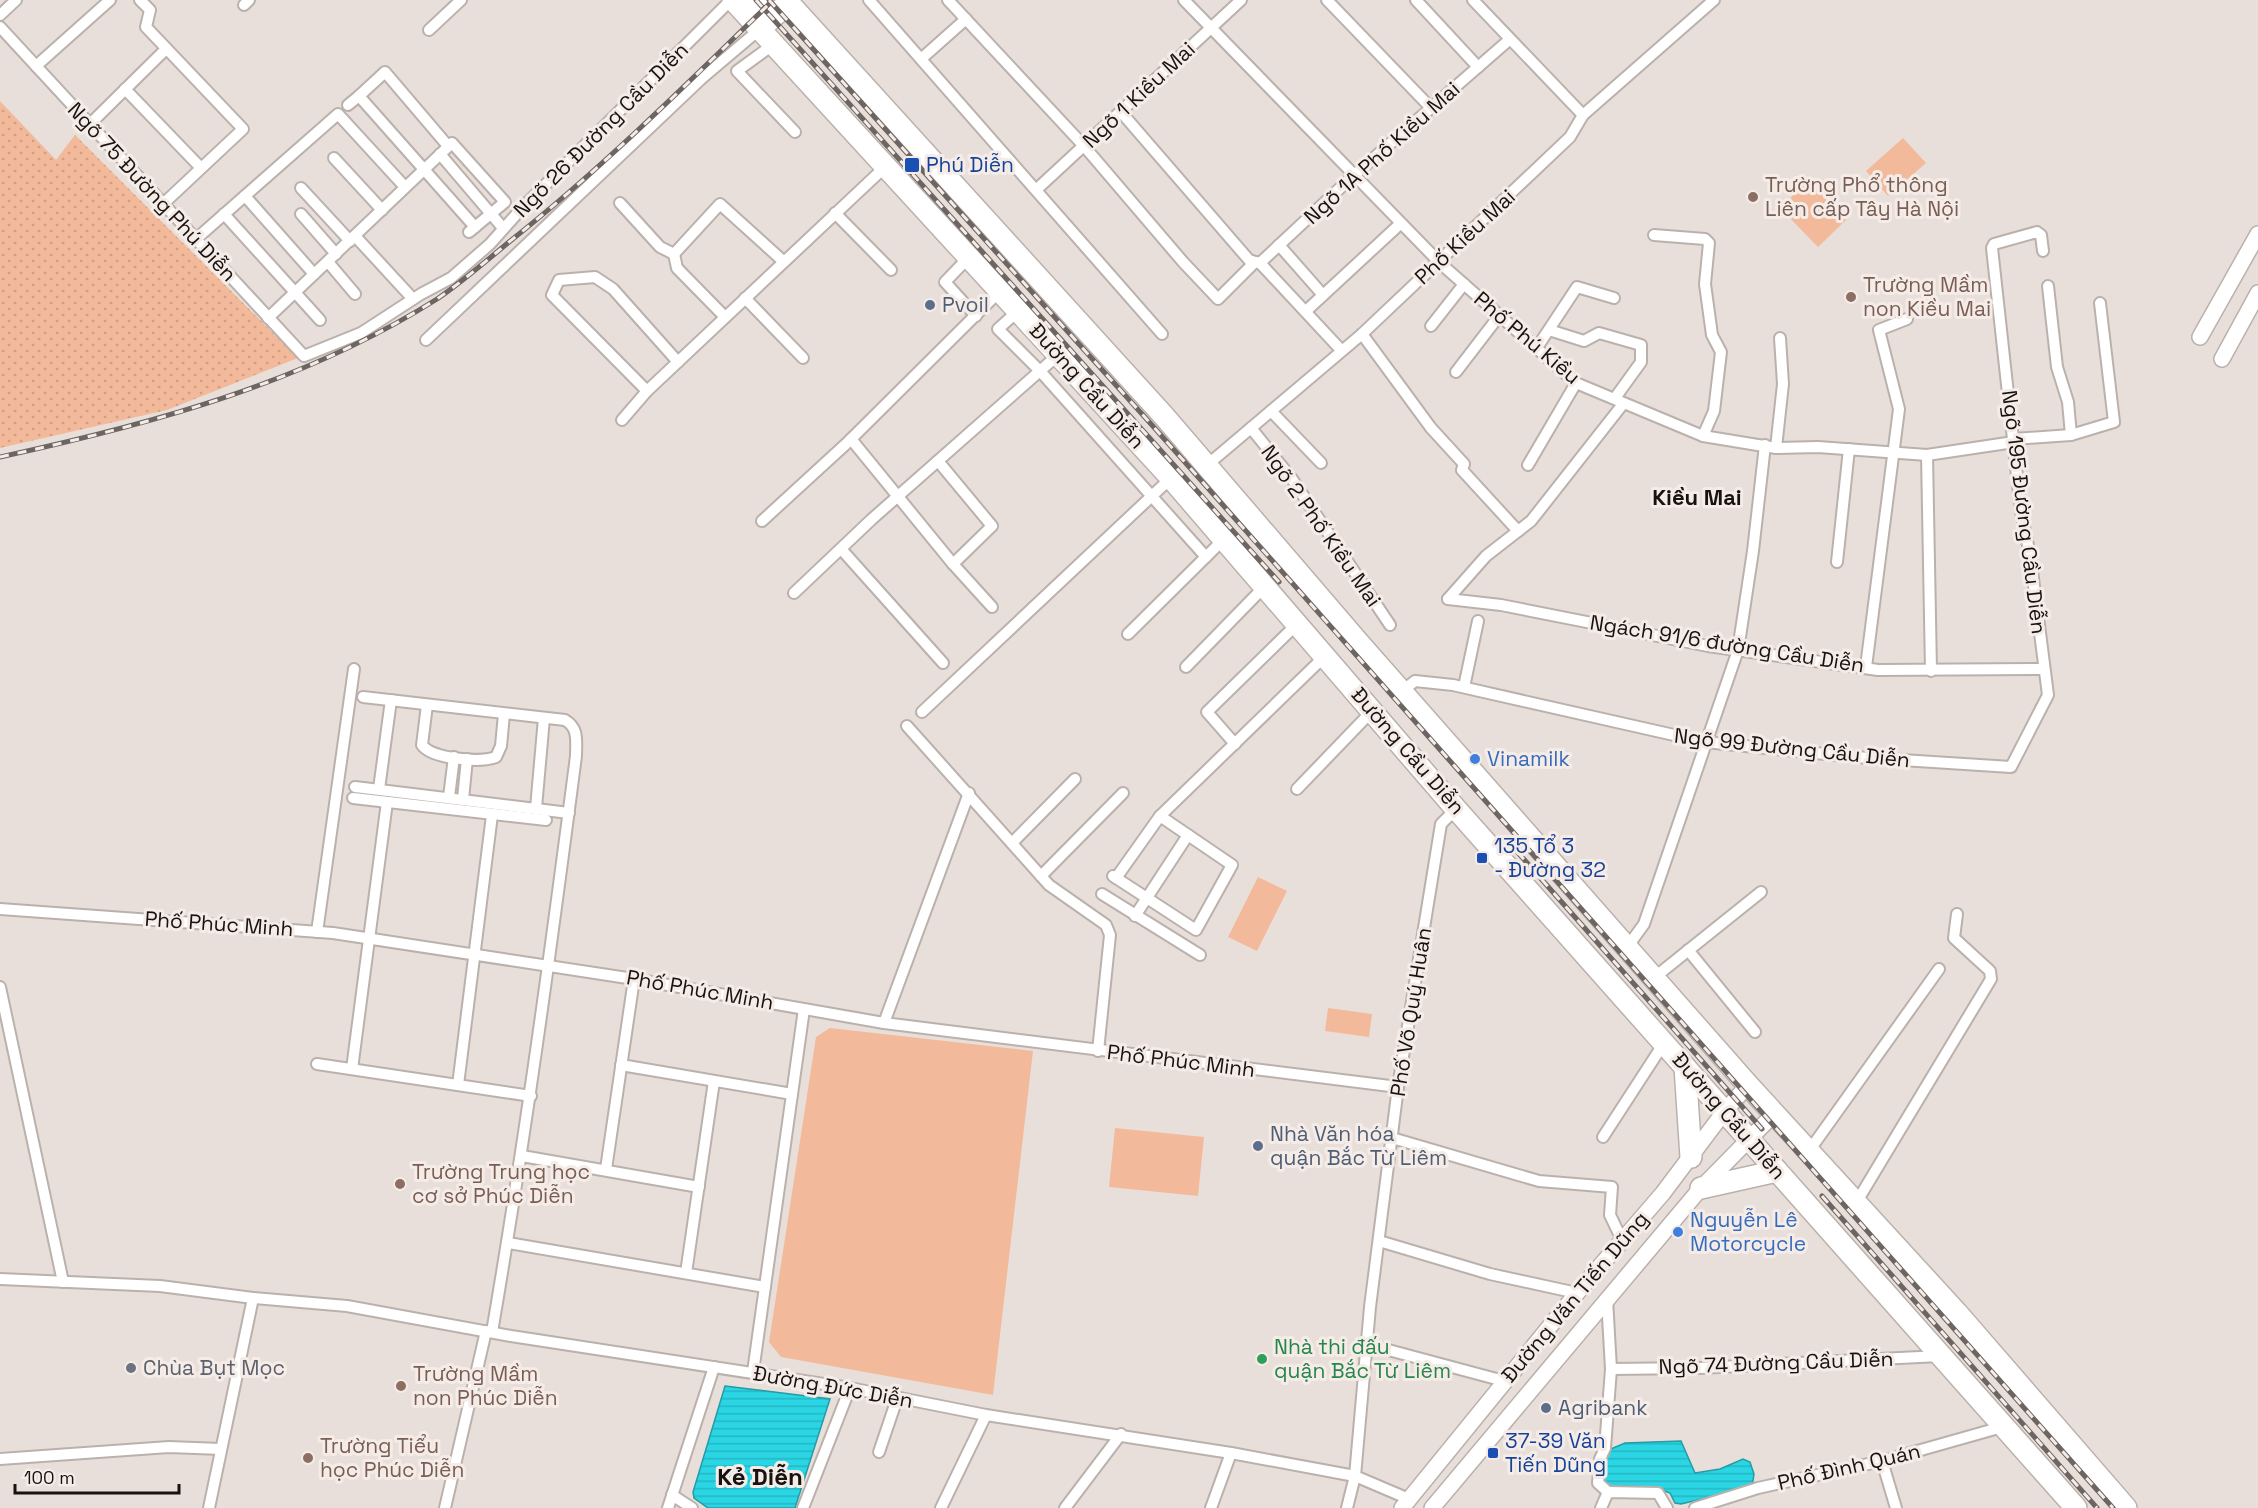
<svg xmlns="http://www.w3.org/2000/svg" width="2258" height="1508" font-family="'Space Grotesk',sans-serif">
  <defs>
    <pattern id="grass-dots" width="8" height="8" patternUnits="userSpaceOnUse" patternTransform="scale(1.5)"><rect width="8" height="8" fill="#f2ba9a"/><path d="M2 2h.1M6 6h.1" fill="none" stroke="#cf9f84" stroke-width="1.8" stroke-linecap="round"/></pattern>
    <pattern id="water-rules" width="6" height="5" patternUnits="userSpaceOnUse" patternTransform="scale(1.5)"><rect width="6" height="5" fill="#2ad5e4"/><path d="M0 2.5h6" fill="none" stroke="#25b6c3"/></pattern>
  </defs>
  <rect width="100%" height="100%" fill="#e9dfda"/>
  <path fill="url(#grass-dots)" d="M0,101L56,160L75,135L298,358L167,410L0,448Z"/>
  <g fill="#f2ba9a">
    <path d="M1903,138L1926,163L1888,196L1866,171Z"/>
    <path d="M1808,181L1846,220L1818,247L1780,208Z"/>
    <path d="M1258,877L1287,891L1257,951L1228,937Z"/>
    <path d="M1328,1008L1372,1014L1369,1037L1325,1031Z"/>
    <path d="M830,1028L1033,1051L993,1395L781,1357L769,1342L816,1037Z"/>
    <path d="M1115,1128L1204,1137L1198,1196L1109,1187Z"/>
  </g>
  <g fill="url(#water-rules)" stroke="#249ba5" stroke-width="1.5">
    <path d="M725,1386L830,1399L795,1508H708L694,1498L693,1492Z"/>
    <path d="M1681,1441L1695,1473L1720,1469L1743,1459L1750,1462L1754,1474L1752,1487L1681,1504L1675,1503L1670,1493L1654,1487L1610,1486L1603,1479L1606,1451L1625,1443Z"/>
  </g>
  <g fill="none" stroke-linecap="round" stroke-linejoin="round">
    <defs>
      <g id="street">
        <path d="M140,0L150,10L146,27L243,129L163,204"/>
        <path d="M869,0L1162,334"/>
        <path d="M948,0L1084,146L1183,262L1218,299L1255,262"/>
        <path d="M1184,0L1440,263L1576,383L1703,436L1776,448L1818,447L1927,455L2014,442"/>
        <path d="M1327,0L1431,108"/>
        <path d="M1416,0L1478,67"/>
        <path d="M1473,0L1583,115"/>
        <path d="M244,5L249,0"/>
        <path d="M0,15L16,0"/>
        <path d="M0,27L304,356L361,333L421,294L451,278L490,244L523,207L731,0"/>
        <path d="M429,30L461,0"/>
        <path d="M774,44L737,71L795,132"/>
        <path d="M921,59L966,19"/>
        <path d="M36,66L110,0"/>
        <path d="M125,89L201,168"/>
        <path d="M359,96L385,72L448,146"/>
        <path d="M348,105L359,96L475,227"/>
        <path d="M1121,112L1249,260L1255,262"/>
        <path d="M90,124L166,49"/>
        <path d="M440,154L503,228"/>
        <path d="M334,158L382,210"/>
        <path d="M301,188L350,241"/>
        <path d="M1037,189L1241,0"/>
        <path d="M245,196L314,274"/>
        <path d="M620,203L660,247L674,254"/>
        <path d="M835,213L891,270"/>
        <path d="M224,214L320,320"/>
        <path d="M301,214L336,254"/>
        <path d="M1654,235L1705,239L1709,243L1705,284L1712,335L1721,352L1714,411L1703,436"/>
        <path d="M355,236L413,299"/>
        <path d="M196,239L338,114L405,187"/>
        <path d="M1279,245L1323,295"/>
        <path d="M674,254L720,204L783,261"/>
        <path d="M674,254L677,268L725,317"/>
        <path d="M969,257L945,282L976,316"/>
        <path d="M328,262L355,294"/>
        <path d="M1255,262L1260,263L1353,176L1509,40"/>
        <path d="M1260,263L1341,350"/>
        <path d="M2048,286L2057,367L2068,402L2071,435"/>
        <path d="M745,298L803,358"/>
        <path d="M1018,311L998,329L1040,371L1206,557"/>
        <path d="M1306,311L1400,224"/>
        <path d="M268,318L452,143L505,202L469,232"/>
        <path d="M1431,326L1464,284"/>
        <path d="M1549,330L1584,341L1599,333L1641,345V362L1615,398"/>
        <path d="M1362,334L1431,428L1464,464L1462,470L1518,531"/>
        <path d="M426,340L701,79L760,29"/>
        <path d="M1536,349L1577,287L1614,298"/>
        <path d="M1456,372L1499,316"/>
        <path d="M647,391L552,295L559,280L595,277L613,289L678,362"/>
        <path d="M1271,411L1321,463"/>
        <path d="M622,420L647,391L886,166"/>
        <path d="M1251,428L1292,479L1390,625"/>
        <path d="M851,439L953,564L992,607"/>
        <path d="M2014,439L2071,435L2114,422L2100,303"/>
        <path d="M1776,448L1783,384L1780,338"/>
        <path d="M1927,455L1931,671"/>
        <path d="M938,461L992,526L953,564"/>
        <path d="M1528,465L1576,383"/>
        <path d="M1206,466L1362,334L1570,137L1583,115L1714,0"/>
        <path d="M762,521L846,444L1000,291"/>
        <path d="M842,550L943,663"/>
        <path d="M1837,562L1849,449"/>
        <path d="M794,593L872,519L1058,355"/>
        <path d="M1448,599L1501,605L1708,646L1878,670L2044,669"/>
        <path d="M1448,599L1486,556L1531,521L1623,404"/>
        <path d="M1128,634L1224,539"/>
        <path d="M1186,667L1265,586"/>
        <path d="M1866,667L1899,409L1879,330L1907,319"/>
        <path d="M1464,687L1478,621"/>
        <path d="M1402,691L1415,681L1453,685L1705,742L1855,757L2011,767L2048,695L2030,555L2021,512L1992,248L1994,244L2037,232L2041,235L2043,251"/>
        <path d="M363,697L565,720C579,728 576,741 576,756C551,948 525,1140 492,1332"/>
        <path d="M427,705L422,745C432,759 480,763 496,757L501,746L504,714"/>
        <path d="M922,712L1171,478"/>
        <path d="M907,726L1049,885L1106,925L1110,935L1098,1051"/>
        <path d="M1235,744L1207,712L1297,624"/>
        <path d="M355,787L569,813"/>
        <path d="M379,789L391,700"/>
        <path d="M1297,789L1373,710"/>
        <path d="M449,797L454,757"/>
        <path d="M353,798L546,820"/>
        <path d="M463,799L467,759"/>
        <path d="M536,808L544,718"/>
        <path d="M1012,843L1075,779"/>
        <path d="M1041,876L1123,793"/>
        <path d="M1113,876L1196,930L1232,865L1160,816"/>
        <path d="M1116,878L1160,816L1325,656"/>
        <path d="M1102,894L1200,955"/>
        <path d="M0,909L333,933L634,979L884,1023L1398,1087"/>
        <path d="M1135,916L1188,835"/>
        <path d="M317,932L354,669"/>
        <path d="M1628,946L1644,924L1738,650L1753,551L1765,445"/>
        <path d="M1688,950L1755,1032"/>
        <path d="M1655,977L1761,892"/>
        <path d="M0,987L63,1282"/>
        <path d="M884,1023L969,793"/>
        <path d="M317,1064L531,1096"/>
        <path d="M621,1065L792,1094"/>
        <path d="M352,1069L387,802"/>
        <path d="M458,1085L492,815"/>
        <path d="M1603,1137L1664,1043"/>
        <path d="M1392,1138L1539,1181L1612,1187L1610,1215L1622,1240"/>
        <path d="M1809,1151L1939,969"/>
        <path d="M522,1156L699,1187"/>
        <path d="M606,1169L634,979"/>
        <path d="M1856,1203L1991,979L1990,971L1954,938L1957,914"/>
        <path d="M1379,1241L1490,1274L1577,1293"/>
        <path d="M508,1243L765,1287"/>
        <path d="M686,1273L714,1081"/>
        <path d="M0,1279L160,1286L253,1298L347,1306L511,1336L850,1388L986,1415L1231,1453L1355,1476L1409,1499"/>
        <path d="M1607,1299L1611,1369L1605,1448L1600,1459L1598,1483L1608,1492"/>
        <path d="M1366,1344L1504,1381"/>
        <path d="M1611,1369L1699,1368L1940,1356"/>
        <path d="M753,1372L804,1009"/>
        <path d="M879,1452L897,1399"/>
        <path d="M0,1459L169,1447L221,1449"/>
        <path d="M1882,1461L1896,1508"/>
        <path d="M672,1495L692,1508"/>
        <path d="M209,1508L253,1298"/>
        <path d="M445,1508L486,1331"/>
        <path d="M668,1508L714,1367"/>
        <path d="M803,1508L850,1388"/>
        <path d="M941,1508L986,1415"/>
        <path d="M1065,1508L1121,1434"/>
        <path d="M1211,1508L1231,1453"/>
        <path d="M1347,1508L1355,1476L1370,1307L1398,1087L1441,824L1456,809"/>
        <path d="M1601,1508L1608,1492L1658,1493L1667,1508"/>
        <path d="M1695,1508L1758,1488L1882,1461L1995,1429L2002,1425"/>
      </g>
      <g id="secondary">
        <path d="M2200,337L2258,234"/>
        <path d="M2222,359L2258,293"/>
        <path d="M1402,1508L1577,1293L1663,1193L1724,1112L1748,1085"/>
        <path d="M1432,1508L1701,1188L1775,1113"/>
      </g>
      <g id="highway">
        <path d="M733,0L1171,478L1456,809L2076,1508"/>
        <path d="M786,0L1164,416L1358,642L1748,1085L1957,1313L2126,1508"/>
        <path d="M747,14L761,0"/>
        <path d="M760,29L788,3"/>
        <path d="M1685,1067L1691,1157"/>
        <path d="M1701,1188L1777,1171"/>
      </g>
    </defs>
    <use href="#street" stroke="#bbb1ac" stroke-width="14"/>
    <use href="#secondary" stroke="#bbb1ac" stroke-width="18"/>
    <use href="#highway" stroke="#bbb1ac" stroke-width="24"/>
    <use href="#street" stroke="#fff" stroke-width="10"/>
    <use href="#secondary" stroke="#fff" stroke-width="15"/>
    <use href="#highway" stroke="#fff" stroke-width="21"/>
    <defs>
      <g id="rail">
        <path d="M756,0L1279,582"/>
        <path d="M769,0L1151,424L2113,1508"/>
        <path d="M0,457C152,424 304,383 437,299C462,282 486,261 509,242C601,169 685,86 769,4"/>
        <path d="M1506,839L1762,1129"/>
        <path d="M1822,1196L2097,1508"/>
      </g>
    </defs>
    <use href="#rail" stroke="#6c6562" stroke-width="5"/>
    <use href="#rail" stroke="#f6ece7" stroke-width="3" stroke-dasharray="9" stroke-linecap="butt"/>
  </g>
  <g fill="#1a4fb4" stroke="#f6ece7" stroke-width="2">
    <rect x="904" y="157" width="16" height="16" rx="3"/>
    <rect x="1476" y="852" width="12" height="12" rx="3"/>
    <rect x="1487" y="1447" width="12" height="12" rx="3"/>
  </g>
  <g fill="#8d6e63" stroke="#f6ece7" stroke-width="2">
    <circle cx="1753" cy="197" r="6"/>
    <circle cx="1851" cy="297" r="6"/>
    <circle cx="400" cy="1184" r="6"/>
    <circle cx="401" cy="1386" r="6"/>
    <circle cx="308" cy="1458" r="6"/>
  </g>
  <g fill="#5c6f8a" stroke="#f6ece7" stroke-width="2">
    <circle cx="930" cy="305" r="6"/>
    <circle cx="1258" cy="1146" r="6"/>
    <circle cx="1546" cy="1408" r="6"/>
  </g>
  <g fill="#3f7fe0" stroke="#f6ece7" stroke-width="2">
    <circle cx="1475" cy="759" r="6"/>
    <circle cx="1678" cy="1232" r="6"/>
  </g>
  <circle fill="#2e9e5b" stroke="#f6ece7" stroke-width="2" cx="1262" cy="1359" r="6"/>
  <circle fill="#6b7280" stroke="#f6ece7" stroke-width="2" cx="131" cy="1368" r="6"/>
  <g text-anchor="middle" stroke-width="6" stroke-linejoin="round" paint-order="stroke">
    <g font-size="21" fill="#171311" stroke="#f6ece7">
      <text transform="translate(1139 95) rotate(-43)" y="7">Ngõ 1 Kiều Mai</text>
      <text transform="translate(601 130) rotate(-45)" y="7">Ngõ 26 Đường Cầu Diễn</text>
      <text transform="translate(1382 153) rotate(-42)" y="7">Ngõ 1A Phố Kiều Mai</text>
      <text transform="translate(152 192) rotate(47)" y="7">Ngõ 75 Đường Phú Diễn</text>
      <text transform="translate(1465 237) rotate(-43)" y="7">Phố Kiều Mai</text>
      <text transform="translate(1527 338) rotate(40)" y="7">Phố Phú Kiều</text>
      <text transform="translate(1087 386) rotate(48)" y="7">Đường Cầu Diễn</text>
      <text transform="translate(2024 512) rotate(83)" y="7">Ngõ 195 Đường Cầu Diễn</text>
      <text transform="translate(1321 526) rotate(55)" y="7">Ngõ 2 Phố Kiều Mai</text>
      <text transform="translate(1727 644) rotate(9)" y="7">Ngách 91/6 đường Cầu Diễn</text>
      <text transform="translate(1792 748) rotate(6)" y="7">Ngõ 99 Đường Cầu Diễn</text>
      <text transform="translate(1408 751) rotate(49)" y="7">Đường Cầu Diễn</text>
      <text transform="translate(219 924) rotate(4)" y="7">Phố Phúc Minh</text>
      <text transform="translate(700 990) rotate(10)" y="7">Phố Phúc Minh</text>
      <text transform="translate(1411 1012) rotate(-81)" y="7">Phố Võ Quý Huân</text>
      <text transform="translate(1181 1061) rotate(7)" y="7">Phố Phúc Minh</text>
      <text transform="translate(1729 1116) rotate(49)" y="7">Đường Cầu Diễn</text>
      <text transform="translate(1575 1297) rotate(-50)" y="7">Đường Văn Tiến Dũng</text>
      <text transform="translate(1776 1363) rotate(-2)" y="7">Ngõ 74 Đường Cầu Diễn</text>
      <text transform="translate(833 1387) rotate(10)" y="7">Đường Đức Diễn</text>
      <text transform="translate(1849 1467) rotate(-13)" y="7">Phố Đình Quán</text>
    </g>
    <g font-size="21" fill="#164399" stroke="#f6ece7" text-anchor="start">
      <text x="926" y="172">Phú Diễn</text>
      <text x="1494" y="853">135 Tổ 3<tspan x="1494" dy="24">- Đường 32</tspan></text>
      <text x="1505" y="1448">37-39 Văn<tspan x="1505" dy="24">Tiến Dũng</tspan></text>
    </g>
    <g font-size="21" fill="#785e54" stroke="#f6ece7" text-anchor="start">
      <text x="1765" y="192">Trường Phổ thông<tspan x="1765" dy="24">Liên cấp Tây Hà Nội</tspan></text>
      <text x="1863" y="292">Trường Mầm<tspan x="1863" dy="24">non Kiều Mai</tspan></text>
      <text x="412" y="1179">Trường Trung học<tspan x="412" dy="24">cơ sở Phúc Diễn</tspan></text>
      <text x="413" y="1381">Trường Mầm<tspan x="413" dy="24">non Phúc Diễn</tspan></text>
      <text x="320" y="1453">Trường Tiểu<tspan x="320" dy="24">học Phúc Diễn</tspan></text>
    </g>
    <g font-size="21" fill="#4e5e75" stroke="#f6ece7" text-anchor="start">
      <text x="942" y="312">Pvoil</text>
      <text x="1270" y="1141">Nhà Văn hóa<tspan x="1270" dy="24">quận Bắc Từ Liêm</tspan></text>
      <text x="1558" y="1415">Agribank</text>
    </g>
    <g font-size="21" fill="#366cbe" stroke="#f6ece7" text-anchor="start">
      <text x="1487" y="766">Vinamilk</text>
      <text x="1690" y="1227">Nguyễn Lê<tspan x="1690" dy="24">Motorcycle</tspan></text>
    </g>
    <g font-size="21" fill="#27864d" stroke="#f6ece7" text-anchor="start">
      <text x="1274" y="1354">Nhà thi đấu<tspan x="1274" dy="24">quận Bắc Từ Liêm</tspan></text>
    </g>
    <g font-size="21" fill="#5b616d" stroke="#f6ece7" text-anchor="start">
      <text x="143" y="1375">Chùa Bụt Mọc</text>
    </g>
    <g font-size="22" font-weight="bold" fill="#171311" stroke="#f6ece7">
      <text x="1697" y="505">Kiều Mai</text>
    </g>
    <g font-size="24" font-weight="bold" fill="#171311" stroke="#f6ece7">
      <text x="760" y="1485">Kẻ Diễn</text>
    </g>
  </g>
  <path d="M15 1484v9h164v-9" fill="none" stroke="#171311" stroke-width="3"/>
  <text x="24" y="1484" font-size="18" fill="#171311" stroke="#f6ece7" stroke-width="4.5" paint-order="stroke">100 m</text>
</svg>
